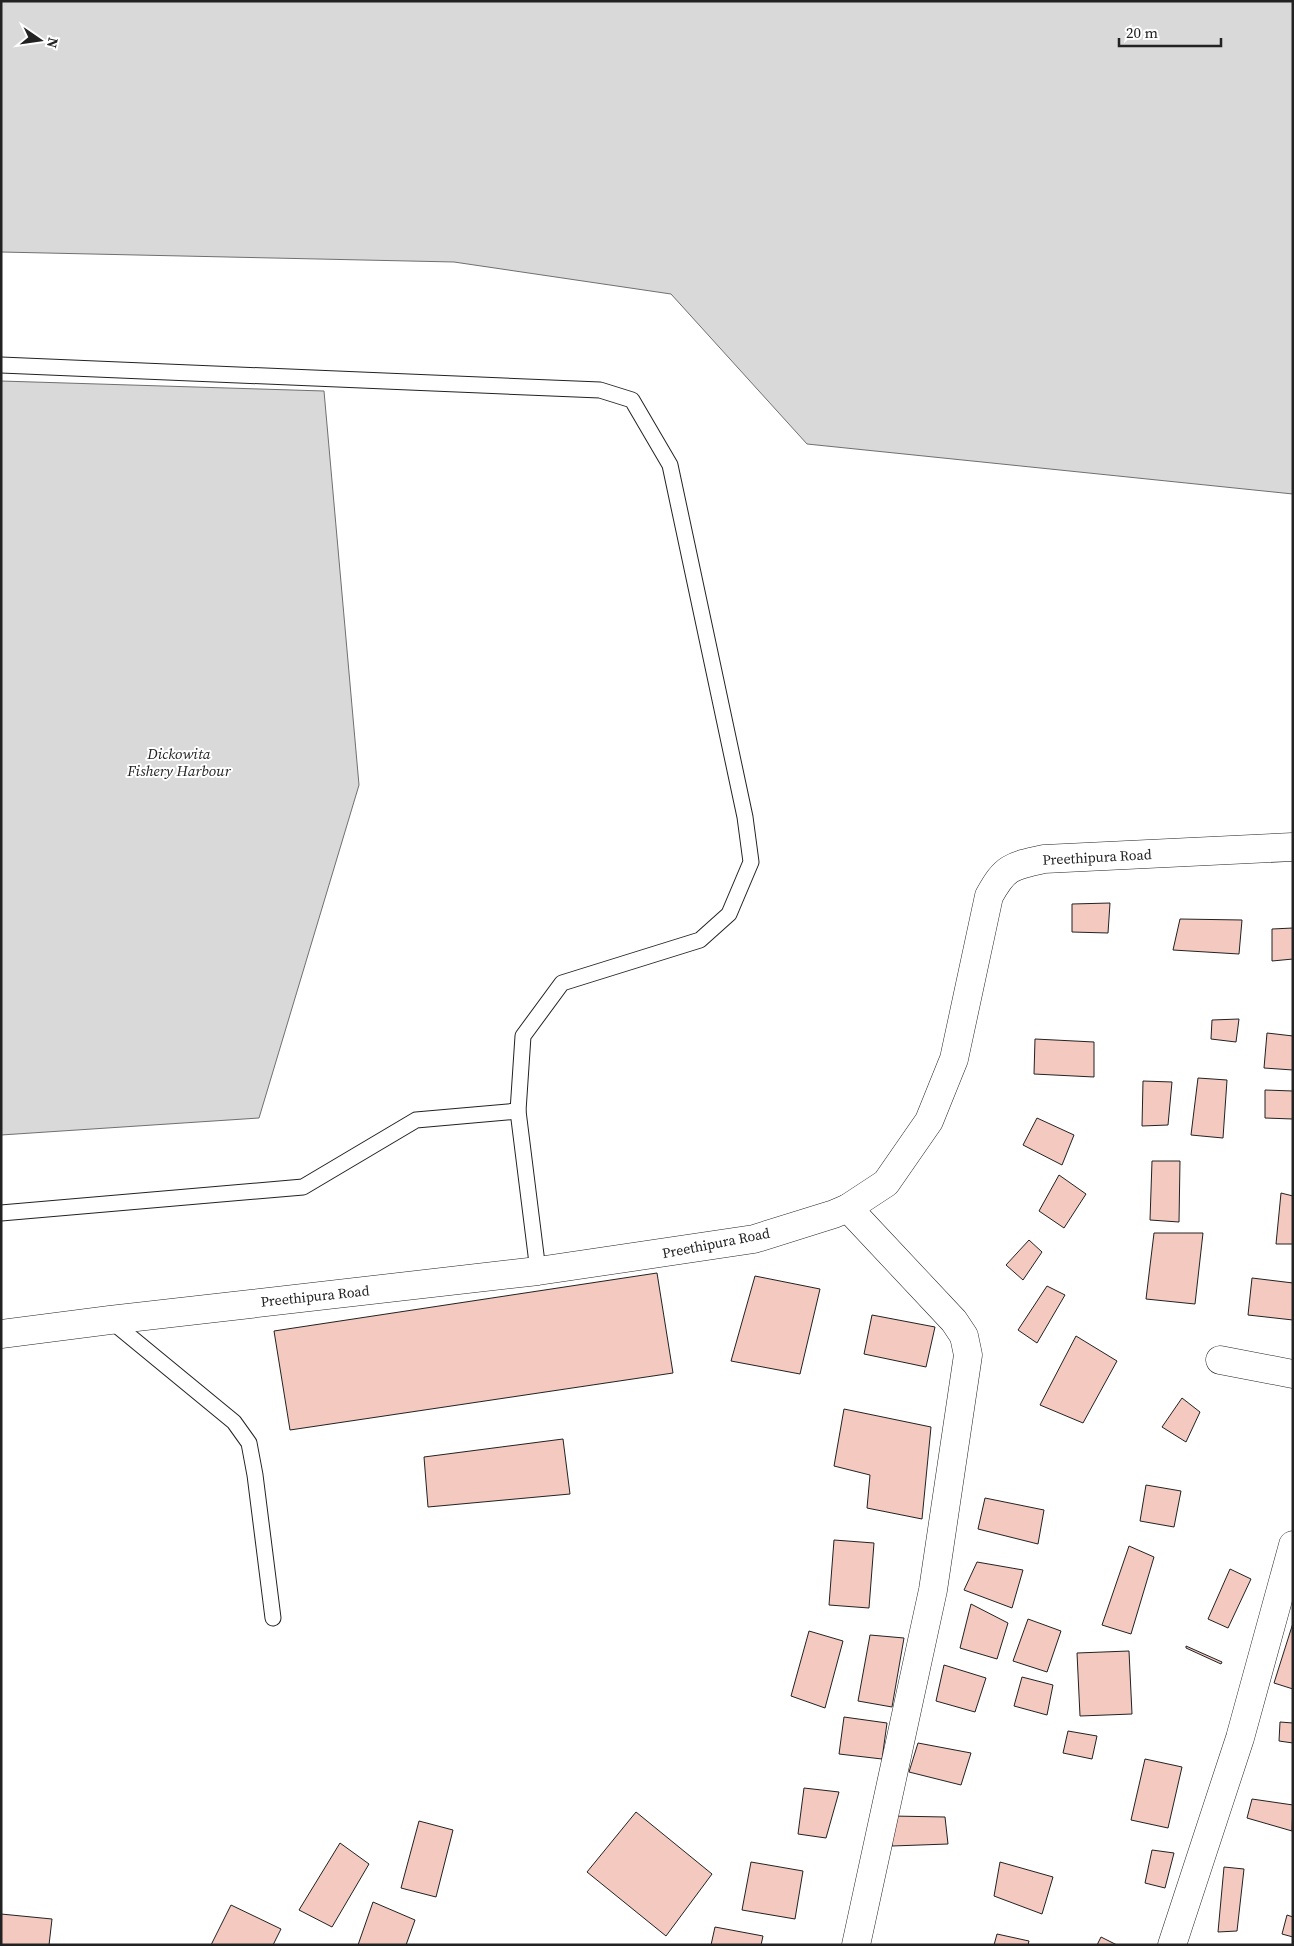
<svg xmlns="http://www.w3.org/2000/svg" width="1294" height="1946" font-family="'Source Serif 4',serif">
  <rect width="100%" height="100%" fill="#fff"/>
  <g fill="#d9d9d9" stroke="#6f6f6f">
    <path d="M1,1H1293V494L807,444L671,294L454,262L1,252Z"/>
    <path d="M1,381L324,391L359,785L259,1118L1,1135Z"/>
  </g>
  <g fill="#f3c9c0" stroke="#222">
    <path d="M1110,903L1108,933L1072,932V904Z"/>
    <path d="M1180,919L1242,920L1239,954L1173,950Z"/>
    <path d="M1293,928V959L1272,961V929Z"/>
    <path d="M1239,1019L1236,1042L1211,1039L1212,1020Z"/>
    <path d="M1267,1033L1293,1036V1070L1264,1068Z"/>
    <path d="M1035,1039L1094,1042V1077L1034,1074Z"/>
    <path d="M1198,1078L1227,1080L1223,1138L1191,1135Z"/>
    <path d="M1143,1081L1172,1082L1168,1125L1142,1126Z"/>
    <path d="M1265,1090L1293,1091V1119L1265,1118Z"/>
    <path d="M1037,1118L1074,1135L1062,1165L1023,1145Z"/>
    <path d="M1152,1161H1180L1179,1222L1150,1220Z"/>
    <path d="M1059,1175L1086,1194L1064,1228L1039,1211Z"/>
    <path d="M1281,1193L1293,1196V1244H1276Z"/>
    <path d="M1154,1233H1203L1195,1304L1146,1299Z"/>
    <path d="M1029,1240L1042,1252L1023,1280L1006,1265Z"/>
    <path d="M657,1273L673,1373L290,1430L274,1331Z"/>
    <path d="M755,1276L820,1289L800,1374L731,1361Z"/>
    <path d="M1252,1278L1293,1283V1320L1248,1315Z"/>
    <path d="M1047,1286L1065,1295L1037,1343L1018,1330Z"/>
    <path d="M872,1315L935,1327L926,1367L864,1354Z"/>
    <path d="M1076,1336L1117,1361L1083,1423L1040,1405Z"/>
    <path d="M1182,1398L1200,1412L1186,1442L1162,1427Z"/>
    <path d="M844,1409L931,1427L922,1519L867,1508L870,1475L834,1466Z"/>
    <path d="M563,1439L570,1494L428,1507L424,1457Z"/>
    <path d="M1146,1485L1181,1491L1174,1527L1140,1521Z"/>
    <path d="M985,1498L1044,1510L1038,1544L978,1529Z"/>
    <path d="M834,1540L874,1543L869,1608L829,1605Z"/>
    <path d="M1129,1546L1154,1557L1131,1634L1102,1625Z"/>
    <path d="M977,1562L1023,1570L1012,1608L964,1590Z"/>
    <path d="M1230,1569L1251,1579L1228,1628L1208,1619Z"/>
    <path d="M971,1604L1008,1623L997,1659L960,1648Z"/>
    <path d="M1028,1619L1061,1631L1047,1672L1013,1661Z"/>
    <path d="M1293,1623V1689L1274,1683Z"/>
    <path d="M809,1631L843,1641L825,1708L791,1696Z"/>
    <path d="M870,1635L904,1638L892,1707L858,1701Z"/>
    <path d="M1186,1646L1222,1662L1221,1664L1186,1648Z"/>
    <path d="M1129,1651L1132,1714L1080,1716L1077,1653Z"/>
    <path d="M944,1665L986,1678L975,1712L936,1701Z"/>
    <path d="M1022,1677L1053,1685L1047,1715L1014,1706Z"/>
    <path d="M844,1717L887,1723L882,1759L839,1754Z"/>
    <path d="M1280,1722L1293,1723V1743L1279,1741Z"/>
    <path d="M1068,1731L1097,1736L1092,1759L1063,1753Z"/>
    <path d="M918,1743L971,1753L961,1785L909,1772Z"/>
    <path d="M1145,1759L1182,1767L1168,1828L1131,1820Z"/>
    <path d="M804,1788L839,1792L826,1838L798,1834Z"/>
    <path d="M1252,1799L1293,1805L1292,1831L1247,1818Z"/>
    <path d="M636,1812L712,1874L666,1936L587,1872Z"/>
    <path d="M892,1816L945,1817L948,1844L892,1846Z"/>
    <path d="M419,1821L453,1830L436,1897L401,1888Z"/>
    <path d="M340,1843L369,1864L332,1927L299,1910Z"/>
    <path d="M1152,1850L1174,1853L1165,1888L1145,1883Z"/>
    <path d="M751,1862L803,1871L795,1919L742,1910Z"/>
    <path d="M1000,1862L1053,1877L1042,1914L994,1896Z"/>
    <path d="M1224,1867L1244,1869L1237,1931L1218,1932Z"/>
    <path d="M373,1902L415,1920L406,1945H358Z"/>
    <path d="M231,1905L281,1929L273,1945H211Z"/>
    <path d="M1,1914L52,1919L49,1945H1Z"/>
    <path d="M1287,1915L1293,1917V1937L1282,1934Z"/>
    <path d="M715,1927L763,1936L761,1945H711Z"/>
    <path d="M997,1934L1029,1941L1028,1945H994Z"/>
    <path d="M1101,1937L1117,1945H1097Z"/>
  </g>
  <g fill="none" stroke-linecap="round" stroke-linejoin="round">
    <defs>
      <g id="lane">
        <path d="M1,365L600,390L632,400L670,465L745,817L751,862L729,914L700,940L562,983L523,1036L518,1111L538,1271"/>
        <path d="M1,1213L303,1187L416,1120L518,1111"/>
        <path d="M110,1320L234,1422L249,1443L255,1475L273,1618"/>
      </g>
      <g id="street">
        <path d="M848,1208L954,1321L964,1336L968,1355L933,1590L856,1945"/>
        <path d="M1220,1360L1293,1374"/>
        <path d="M1172,1945L1240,1738L1293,1545"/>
      </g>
      <path id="secondary" d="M1,1334L110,1320L538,1271L754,1239L834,1214L848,1208L886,1183L929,1121L954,1059L989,896C1005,867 1011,866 1044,859L1293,847"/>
    </defs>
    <use href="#lane" stroke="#222" stroke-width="17"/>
    <use href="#street" stroke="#222" stroke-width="29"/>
    <use href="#secondary" stroke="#222" stroke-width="29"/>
    <use href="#lane" stroke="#fff" stroke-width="15"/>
    <use href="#street" stroke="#fff" stroke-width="28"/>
    <use href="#secondary" stroke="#fff" stroke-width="28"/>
  </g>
  <g text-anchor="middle" stroke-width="4" stroke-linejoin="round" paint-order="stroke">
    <g font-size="14" fill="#222" stroke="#fff">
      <text transform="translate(1097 857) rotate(-3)" y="5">Preethipura Road</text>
      <text transform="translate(716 1243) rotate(-11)" y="5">Preethipura Road</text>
      <text transform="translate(315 1296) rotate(-6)" y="5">Preethipura Road</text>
    </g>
    <g font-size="15" font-style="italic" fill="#222" stroke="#fff">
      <text x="179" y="759">Dickowita<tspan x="179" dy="17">Fishery Harbour</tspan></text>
    </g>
  </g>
  <rect width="1294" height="1946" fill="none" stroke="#222222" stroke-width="5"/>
  <g transform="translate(40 40) rotate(103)" stroke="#ffffff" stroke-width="4" paint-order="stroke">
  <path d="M0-4L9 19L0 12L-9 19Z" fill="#222222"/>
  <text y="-8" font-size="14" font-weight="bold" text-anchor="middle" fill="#222222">N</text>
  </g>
  <path d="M1119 38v8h102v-8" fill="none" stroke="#222222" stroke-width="2.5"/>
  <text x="1126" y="38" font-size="15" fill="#222222" stroke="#ffffff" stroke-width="4" paint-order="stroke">20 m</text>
</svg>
